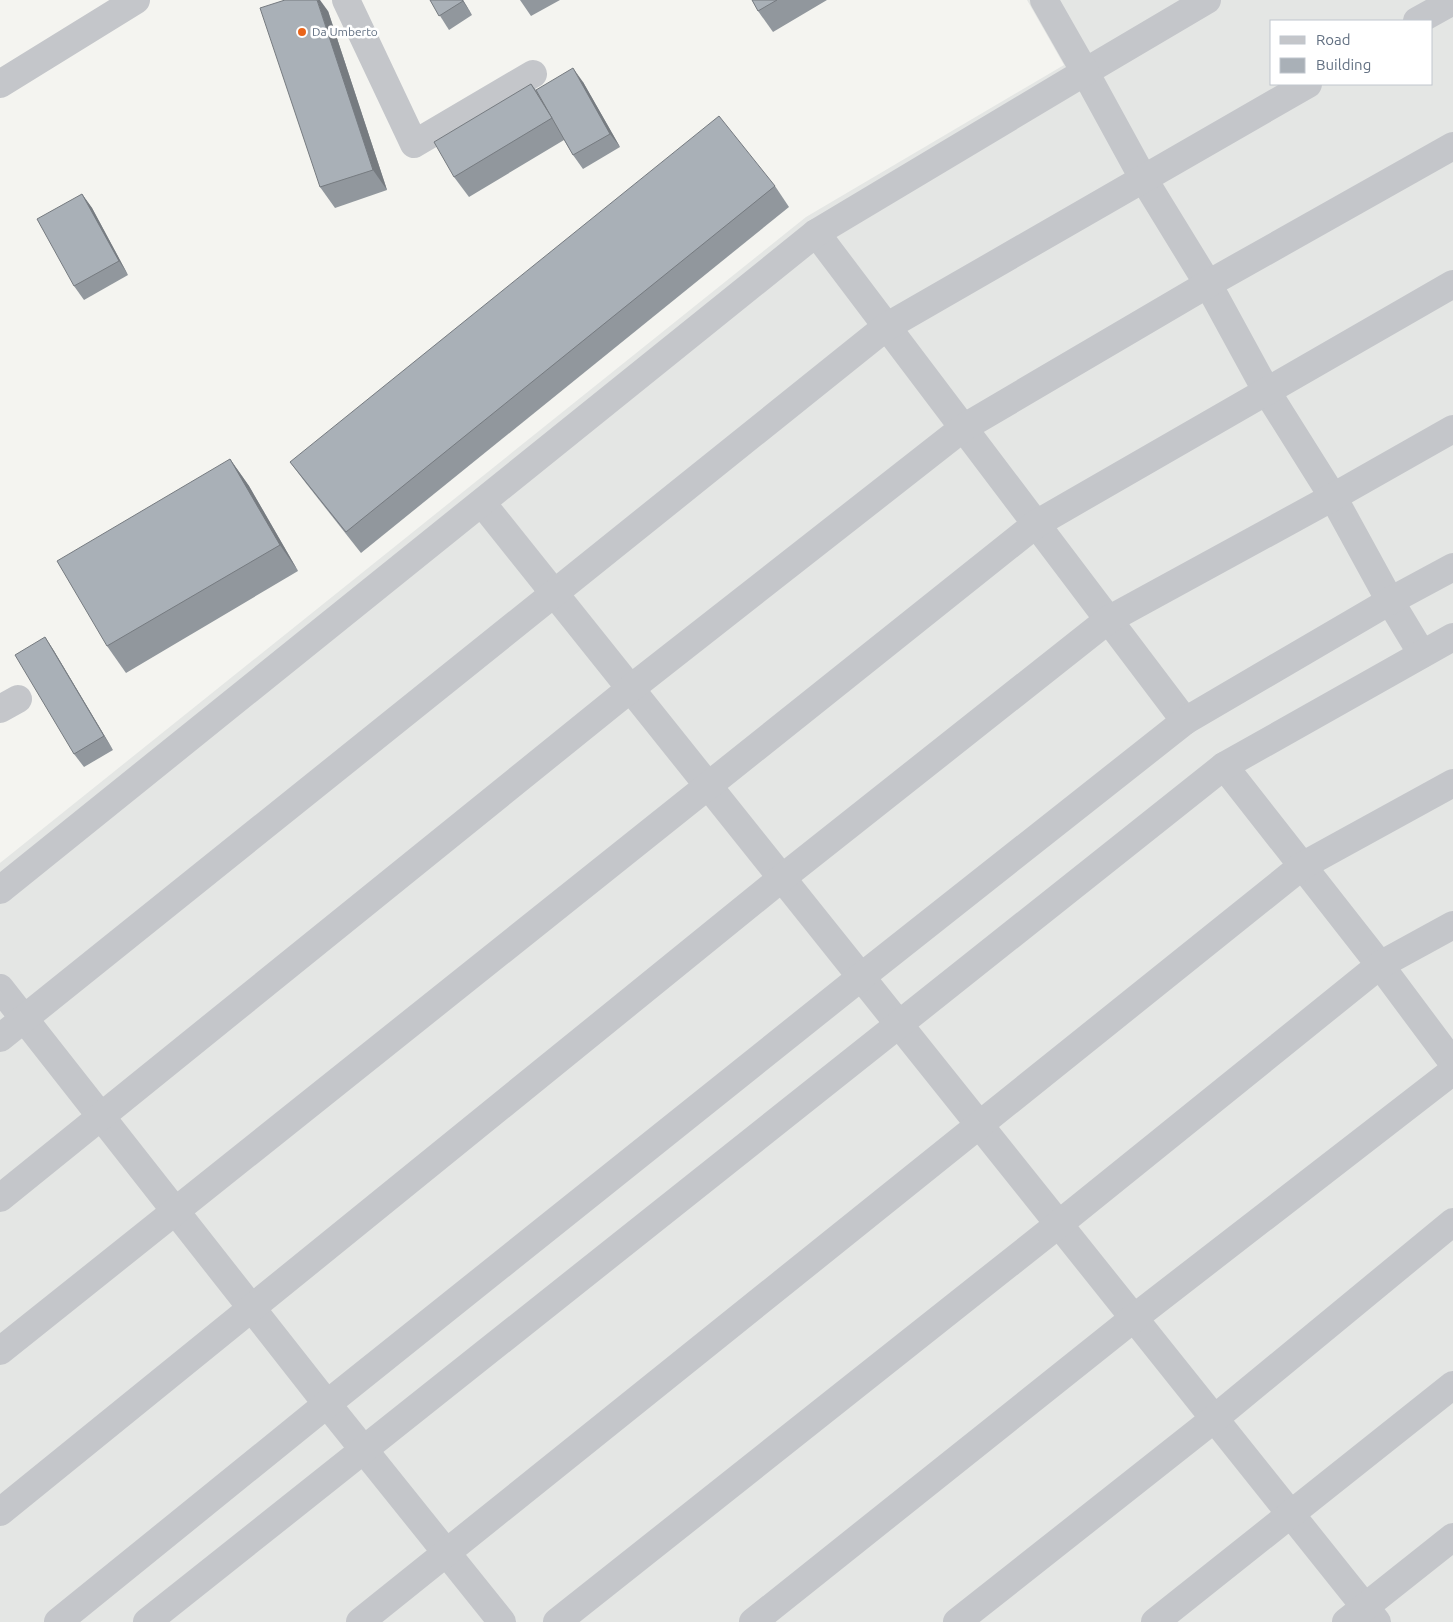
<svg xmlns="http://www.w3.org/2000/svg" width="1453" height="1622" font-family="Ubuntu,sans-serif">
  <rect width="100%" height="100%" fill="#f4f4f0"/>
  <path fill="#e4e6e4" fill-rule="evenodd" d="M1027,0H1453V1622H0V863L806,217L1064,65ZM1272,21H1432V84H1272Z"/>
  <g fill="none" stroke-linecap="round" stroke-linejoin="round">
    <g stroke="#c4c6ca" stroke-width="28">
      <path d="M346,0L414,144L533,74"/>
      <path d="M1207,0L1085,72L1143,178L1208,284L1267,392L1333,497L1390,601L1422,654"/>
      <path d="M1417,21L1453,1"/>
      <path d="M0,84L136,0"/>
      <path d="M816,233L1185,721"/>
      <path d="M482,503L1377,1622"/>
      <path d="M0,709L18,699"/>
      <path d="M1224,766L1380,965L1453,1063"/>
      <path d="M0,890L816,233L1085,72L1044,0"/>
      <path d="M0,988L327,1404L502,1622"/>
      <path d="M0,1038L886,327L1308,84"/>
      <path d="M0,1198L630,689L963,428L1208,284L1453,146"/>
      <path d="M0,1351L1036,524L1453,284"/>
      <path d="M0,1512L782,878L1108,620L1333,497L1453,429"/>
      <path d="M58,1622L327,1404L861,977L1185,721L1390,601L1453,567"/>
      <path d="M147,1622L1224,766L1453,637"/>
      <path d="M360,1622L1302,866L1453,783"/>
      <path d="M557,1622L1059,1224L1380,965L1453,925"/>
      <path d="M753,1622L1134,1318L1453,1071"/>
      <path d="M957,1622L1214,1419L1453,1222"/>
      <path d="M1155,1622L1453,1385"/>
      <path d="M1346,1622L1453,1537"/>
    </g>
  </g>
  <g fill="#91979d">
    <path d="M430,0H463L472,15L449,30Z"/>
    <path d="M520,0H560L531,16Z"/>
    <path d="M752,0H827L773,32L758,11Z"/>
    <path d="M328,11L387,190L335,208L320,187Z"/>
    <path d="M583,82L620,147L583,169L573,155L564,140L469,197L454,177L531,84L536,90Z"/>
    <path d="M775,186L789,207L361,553L305,482L290,462Z"/>
    <path d="M82,194L92,208L128,275L84,300L74,286Z"/>
    <path d="M230,459L249,486L298,571L126,673L107,646Z"/>
    <path d="M45,637L54,651L113,750L84,767L74,754Z"/>
  </g>
  <g fill="#767b80">
    <path d="M317,0H320L328,11L387,190L373,170Z"/>
    <path d="M462,0H463L472,15Z"/>
    <path d="M573,68L583,82L620,147L610,134Z"/>
    <path d="M82,194L92,208L128,275L119,261Z"/>
    <path d="M230,459L249,486L298,571L280,545Z"/>
    <path d="M45,637L54,651L113,750L104,736Z"/>
  </g>
  <g fill="#a9b0b7" stroke="#767b80">
    <path d="M285,0H317L373,170L320,187L260,8Z"/>
    <path d="M430,0H462L463,1L439,16Z"/>
    <path d="M752,0H777L758,11Z"/>
    <path d="M573,68L610,134L573,155L536,90Z"/>
    <path d="M531,84L552,118L454,177L434,142Z"/>
    <path d="M719,116L775,186L346,532L290,462Z"/>
    <path d="M82,194L119,261L74,286L37,219Z"/>
    <path d="M230,459L280,545L107,646L57,561Z"/>
    <path d="M45,637L104,736L74,754L15,655Z"/>
  </g>
  <circle fill="#e9651b" stroke="#fff" stroke-width="2" cx="302" cy="32" r="5"/>
  <g text-anchor="middle" stroke-width="5" stroke-linejoin="round" paint-order="stroke">
    <g font-size="12" fill="#627082" stroke="#fff" text-anchor="start">
      <text x="312" y="36">Da Umberto</text>
    </g>
  </g>
  <rect x="1270" y="20" width="162" height="65" fill="#ffffff" stroke="#c0c6cd"/>
  <rect x="1280" y="36" width="25" height="8" fill="#c4c6ca" stroke="#c0c6cd"/>
  <text x="1316" y="45" font-size="15" fill="#627082">Road</text>
  <rect x="1280" y="58" width="25" height="15" fill="#a9b0b7" stroke="#c0c6cd"/>
  <text x="1316" y="70" font-size="15" fill="#627082">Building</text>
</svg>
